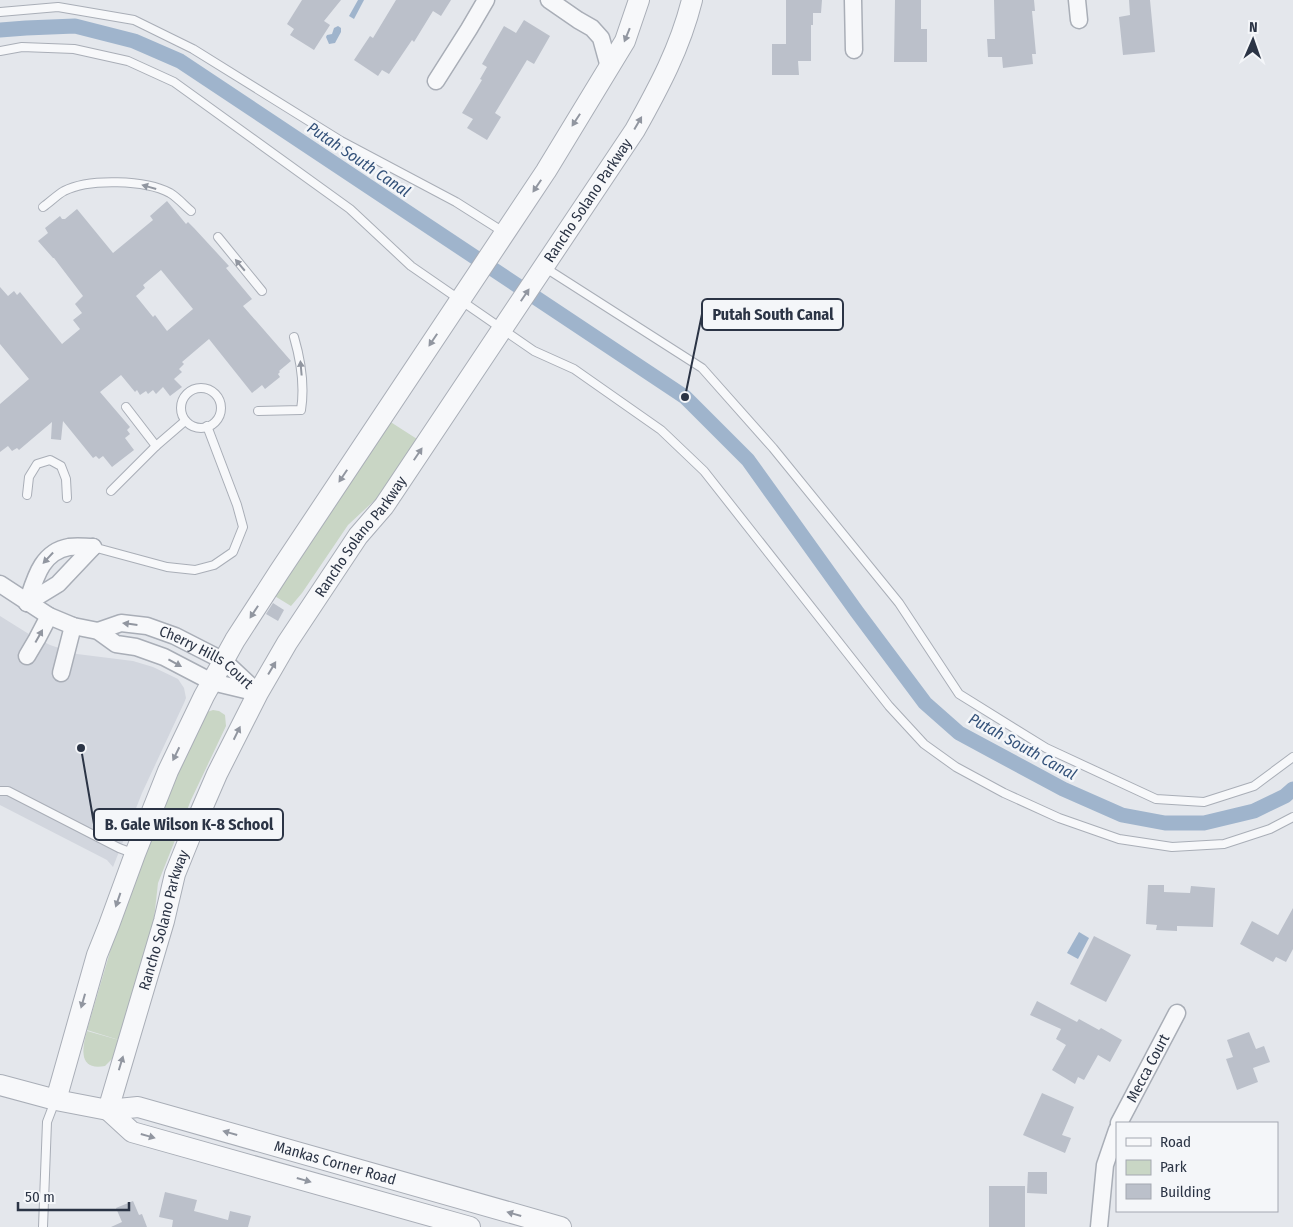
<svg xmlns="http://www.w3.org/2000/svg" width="1293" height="1227" font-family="'Fira Sans Condensed',sans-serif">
  <rect width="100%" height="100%" fill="#e4e7ec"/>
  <path fill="#d2d6de" d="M0,616L32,636L50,645L77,654L133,661L153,667L178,679L184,688L186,698L184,703L142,793L113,867L107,860L0,805Z"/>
  <g fill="#c9d6c5">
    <path d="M389,421L417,439L377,498L348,525L302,593L291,606L273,595Z"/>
    <path d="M213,710L219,711L225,715L226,726L191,800L158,883L154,919L119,1040L87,1030L117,928L165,796L207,712Z"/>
    <path d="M87,1031L119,1040L113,1058L105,1066C78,1071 82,1048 87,1031Z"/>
  </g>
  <g fill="#9fb4cc">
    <path d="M358,0H364L354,19L349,16Z"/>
    <path d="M338,26L341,28V32L335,43L329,44L326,37L327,35L332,34L334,28Z"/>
    <path d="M1079,932L1089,938L1078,959L1067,953Z"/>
  </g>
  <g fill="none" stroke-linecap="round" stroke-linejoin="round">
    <path stroke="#9fb4cc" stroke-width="15" d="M0,30L26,28L75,26L134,41L180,61L685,397L748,460L857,612L925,703L959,733L1063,789L1122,815L1165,823H1204L1254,811L1285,796L1293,789"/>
  </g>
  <g fill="#bbc0ca" fill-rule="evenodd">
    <path d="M302,0H341L324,21L330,25L314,50L290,35L294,29L287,24Z"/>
    <path d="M396,0H451L441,16L433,11L414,42L412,40L389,74L382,70L378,76L354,60L370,36L373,38Z"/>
    <path d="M786,0H822L821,13H813V25H811V61H798L799,75H772V44H786Z"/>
    <path d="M895,0H921V29H927V62H894Z"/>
    <path d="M994,0H1034L1035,11H1032L1036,54H1032L1033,64L1003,68L1002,57H988L987,39H995Z"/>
    <path d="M1129,0H1150L1155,52L1123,55L1119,17L1130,15Z"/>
    <path d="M524,20L550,36L534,64L527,60L495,113L501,117L487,140L467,128L473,119L462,113L482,80L480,79L487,67L482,64L504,26L516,33Z"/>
    <path d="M167,201L186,224L188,222L194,228L229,266L226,268L252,299L243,306L291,361L279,371L280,372L278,374L280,377L265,389L262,385L252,393L209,339L182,362L184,364L179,369L182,372L174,379L182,387L170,396L163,387L156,394L153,390L148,394L146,391L140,395L137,390L135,392L121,375L100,392L130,427L127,430L130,434L125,438L134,450L112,467L103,456L99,459L96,456L93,458L63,421L61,440L51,439L52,422L19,450L17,448L12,451L8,446L0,452V404L29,379L0,344V287L8,296L14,291L17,295L20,292L62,344L80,329L73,320L82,313L75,304L83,296L54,258H53L38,241L48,233L45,228L60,216L62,219H65L77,209L113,253L153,220L150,216ZM161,270L193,309L167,331L155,315L153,317L136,296L145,288L143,285Z"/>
    <path d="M273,603L284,610L278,621L266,614Z"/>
    <path d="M1148,885H1164V892L1190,893L1191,886L1215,888L1213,927L1177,926V931L1156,930L1157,925L1146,924Z"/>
    <path d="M1293,908V949L1286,962L1276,957L1273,962L1240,944L1252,921L1278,935Z"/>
    <path d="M1094,936L1131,955L1106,1002L1070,984Z"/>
    <path d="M1037,1001L1077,1022L1079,1019L1099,1030L1101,1028L1122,1040L1110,1062L1098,1055L1084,1080L1078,1077L1075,1084L1052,1070L1066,1045L1056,1039L1061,1029L1030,1015Z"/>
    <path d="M1249,1032L1256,1049L1264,1046L1270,1062L1253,1068L1258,1082L1237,1090L1226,1059L1233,1057L1227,1040Z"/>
    <path d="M1042,1093L1074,1107L1062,1135L1071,1138L1065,1153L1023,1135Z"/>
    <path d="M1028,1172H1047V1194L1027,1193Z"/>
    <rect x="989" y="1186" width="36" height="41"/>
    <path d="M165,1192L197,1200L194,1211L228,1220L230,1211L251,1216L248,1227H172L173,1220L159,1217Z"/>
    <path d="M133,1201L139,1215L142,1214L147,1227H111L122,1222L116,1208Z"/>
  </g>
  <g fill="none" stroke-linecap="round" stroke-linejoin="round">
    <defs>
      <g id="service">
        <path d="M0,12L58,7L134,20L193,49L341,141L456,202L505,233"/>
        <path d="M0,51L22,47L74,49L128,61L174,82L350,209L411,266L534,351L574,369L661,430L704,471L889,706L924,744L956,767L1004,793L1059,818L1119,839L1172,847L1224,844L1270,829L1293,817"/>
        <path d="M43,207C50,202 57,195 64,191C89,178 146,180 170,193C178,198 184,205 191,211"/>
        <path d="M218,237L262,291"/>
        <path d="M544,267L702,368L773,448L899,603L959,694L1046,748L1156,799L1204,802L1254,786L1293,757"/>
        <circle cx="201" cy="408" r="20"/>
        <path d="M126,407L156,446"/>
        <path d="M258,411L301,410C305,385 301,361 294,337"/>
        <path d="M111,491L156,446L185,421"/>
        <path d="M27,495L29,477L37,464L50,460L61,466L66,479L67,498"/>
        <path d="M93,547L167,567L195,570L214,565L233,552L243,527L237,505L207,426"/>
        <path d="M0,791H8L119,848L135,854"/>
        <path d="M43,1227L47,1122L55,1101"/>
      </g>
      <g id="minor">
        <path d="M549,0L578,20L592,28L601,38L609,67"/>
        <path d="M853,0L854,50"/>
        <path d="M1077,0L1079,20"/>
        <path d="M436,81L469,29L486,0"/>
        <path d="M0,584L49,616L73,626L98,631L116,644L136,647L164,657L212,682L258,693"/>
        <path d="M27,603C35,579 41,552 69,547C77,546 86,547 93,547"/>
        <path d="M27,603L58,584L93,547"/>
        <path id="s1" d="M98,631L121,623L147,626L175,636L224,661L256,691"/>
        <path d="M27,656L37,639L49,616"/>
        <path d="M61,673L73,626"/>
        <path id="s2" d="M1119,1123L1177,1013"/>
        <path d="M1099,1227L1105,1165L1117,1130"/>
      </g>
      <g id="tertiary">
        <path id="s3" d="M0,1085L56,1100L108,1110L138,1107L561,1227"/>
        <path d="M56,1100L97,955L109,925L135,854L168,771L204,696L235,640L279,572L546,171L625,41L639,0"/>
        <path id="s4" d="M108,1110L164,921L175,874L194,827L217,774L258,693L287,643L358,536L384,506L635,130C659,87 680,48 692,0"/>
        <path d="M108,1110L132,1132L470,1227"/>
      </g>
    </defs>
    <use href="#service" stroke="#a9aeb7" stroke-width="10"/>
    <use href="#minor" stroke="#a9aeb7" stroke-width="19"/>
    <use href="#tertiary" stroke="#a9aeb7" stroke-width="22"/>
    <use href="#service" stroke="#f7f8fa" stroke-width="8"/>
    <use href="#minor" stroke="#f7f8fa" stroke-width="16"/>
    <use href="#tertiary" stroke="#f7f8fa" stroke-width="20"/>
  </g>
  <defs><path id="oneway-solid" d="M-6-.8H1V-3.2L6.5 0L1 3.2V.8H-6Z" transform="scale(1.25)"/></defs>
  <g fill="#9196a0">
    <use href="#oneway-solid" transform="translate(627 35) rotate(112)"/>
    <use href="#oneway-solid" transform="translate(576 120) rotate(123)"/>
    <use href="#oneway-solid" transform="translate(638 123) rotate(-60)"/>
    <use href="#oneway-solid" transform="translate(537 186) rotate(124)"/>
    <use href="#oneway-solid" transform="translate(149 187) rotate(-164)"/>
    <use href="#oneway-solid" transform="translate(240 265) rotate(-130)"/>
    <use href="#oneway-solid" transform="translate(525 295) rotate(-56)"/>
    <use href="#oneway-solid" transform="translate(433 340) rotate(124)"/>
    <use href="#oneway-solid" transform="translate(301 368) rotate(-95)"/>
    <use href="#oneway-solid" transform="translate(418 454) rotate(-56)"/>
    <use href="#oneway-solid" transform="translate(343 476) rotate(124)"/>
    <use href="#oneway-solid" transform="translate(48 558) rotate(133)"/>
    <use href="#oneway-solid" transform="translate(254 612) rotate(123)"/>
    <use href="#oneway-solid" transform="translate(130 624) rotate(-173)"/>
    <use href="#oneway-solid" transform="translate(39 636) rotate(-61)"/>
    <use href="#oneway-solid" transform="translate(175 663) rotate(29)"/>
    <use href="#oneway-solid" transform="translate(272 668) rotate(-59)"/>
    <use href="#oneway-solid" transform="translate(237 733) rotate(-64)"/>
    <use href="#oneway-solid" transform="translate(176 754) rotate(116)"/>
    <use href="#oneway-solid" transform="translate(118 900) rotate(109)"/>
    <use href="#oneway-solid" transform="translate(83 1001) rotate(106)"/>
    <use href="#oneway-solid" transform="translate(121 1063) rotate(-73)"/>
    <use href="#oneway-solid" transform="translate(230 1133) rotate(-164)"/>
    <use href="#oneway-solid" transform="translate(148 1136) rotate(16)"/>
    <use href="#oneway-solid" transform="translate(304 1180) rotate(16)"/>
    <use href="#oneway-solid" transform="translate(514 1214) rotate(-164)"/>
  </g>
  <g text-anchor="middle" stroke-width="5" stroke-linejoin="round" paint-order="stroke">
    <g font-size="15" fill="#2b3445" stroke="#f4f6f9">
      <text dy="5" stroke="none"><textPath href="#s4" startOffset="1038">Rancho Solano Parkway</textPath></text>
      <text dy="5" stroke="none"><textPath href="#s4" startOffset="632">Rancho Solano Parkway</textPath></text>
      <text dy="5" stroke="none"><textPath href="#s1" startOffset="118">Cherry Hills Court</textPath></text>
      <text dy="5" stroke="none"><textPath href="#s4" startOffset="198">Rancho Solano Parkway</textPath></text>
      <text dy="5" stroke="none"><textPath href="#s2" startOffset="62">Mecca Court</textPath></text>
      <text dy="5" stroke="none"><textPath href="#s3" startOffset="346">Mankas Corner Road</textPath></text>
    </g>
    <g font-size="16" font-style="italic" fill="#34527a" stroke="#f4f6f9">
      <text transform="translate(359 159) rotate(34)" y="6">Putah South Canal</text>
      <text transform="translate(1023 746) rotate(29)" y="6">Putah South Canal</text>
    </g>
  </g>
  <path fill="none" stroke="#2b3445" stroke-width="2" d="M685 397L702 314M81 748L94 824"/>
  <g fill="#2b3445" stroke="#f4f6f9" stroke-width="2">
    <circle cx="685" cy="397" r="5"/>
    <circle cx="81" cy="748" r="5"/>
  </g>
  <g fill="#f4f6f9" stroke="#2b3445" stroke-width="2">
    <rect x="702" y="299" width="141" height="31" rx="5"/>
    <rect x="94" y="809" width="189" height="31" rx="5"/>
  </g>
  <g font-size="16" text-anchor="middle" font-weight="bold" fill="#2b3445">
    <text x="773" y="320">Putah South Canal</text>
    <text x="189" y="830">B. Gale Wilson K-8 School</text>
  </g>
  <rect x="1116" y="1122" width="162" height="90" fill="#f4f6f9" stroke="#a4a8b1"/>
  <rect x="1126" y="1138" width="25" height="8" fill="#f7f8fa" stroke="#a4a8b1"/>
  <text x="1160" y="1147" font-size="15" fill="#2b3445">Road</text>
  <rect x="1126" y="1160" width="25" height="15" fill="#c9d6c5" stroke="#a4a8b1"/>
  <text x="1160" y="1172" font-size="15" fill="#2b3445">Park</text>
  <rect x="1126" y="1184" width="25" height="15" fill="#bbc0ca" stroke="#a4a8b1"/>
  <text x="1160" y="1197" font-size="15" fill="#2b3445">Building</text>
  <g transform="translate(1253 40) rotate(2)" stroke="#f4f6f9" stroke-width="4" paint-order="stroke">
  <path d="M0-4L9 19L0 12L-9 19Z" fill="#2b3445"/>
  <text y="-8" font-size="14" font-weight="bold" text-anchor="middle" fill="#2b3445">N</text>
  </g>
  <path d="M18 1202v8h111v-8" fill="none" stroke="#2b3445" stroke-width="2.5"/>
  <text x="25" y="1202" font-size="15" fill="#2b3445" stroke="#f4f6f9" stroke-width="4" paint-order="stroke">50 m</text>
</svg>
